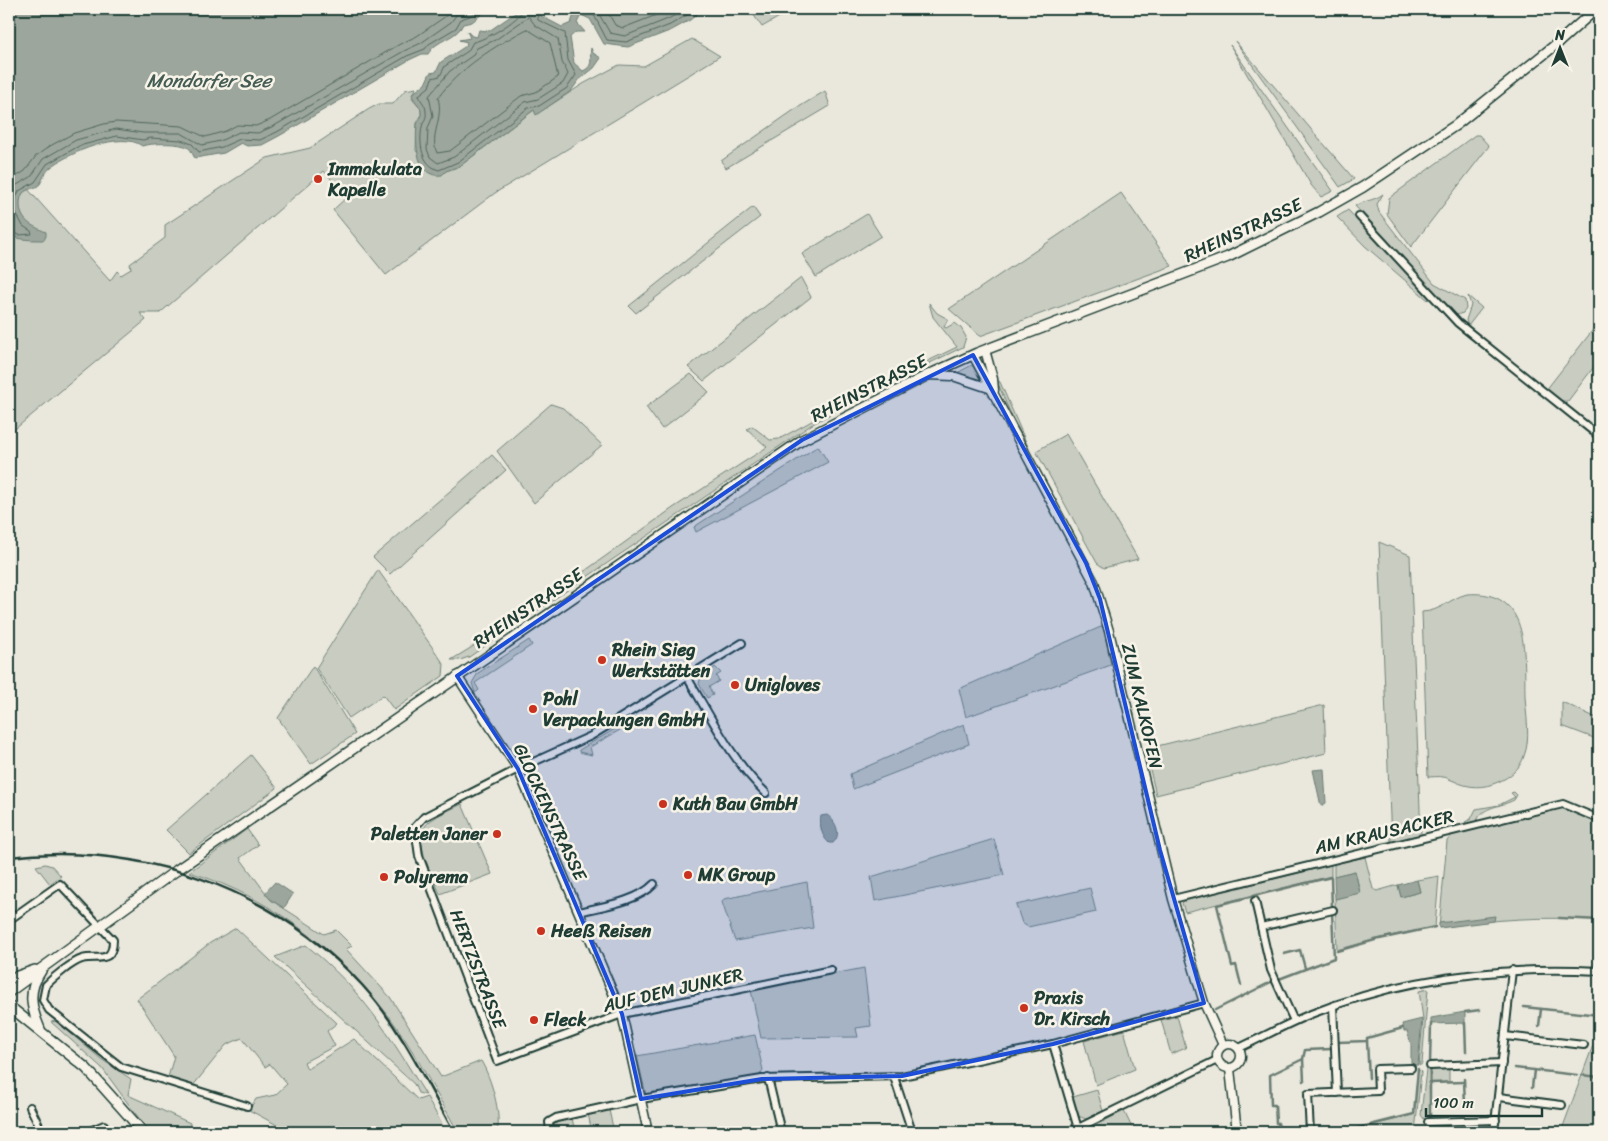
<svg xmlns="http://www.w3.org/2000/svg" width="1608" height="1141" font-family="Sriracha,sans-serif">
  <rect width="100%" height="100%" fill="#eae8dd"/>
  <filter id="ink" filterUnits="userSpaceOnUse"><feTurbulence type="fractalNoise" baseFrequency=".02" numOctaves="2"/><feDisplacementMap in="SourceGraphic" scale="10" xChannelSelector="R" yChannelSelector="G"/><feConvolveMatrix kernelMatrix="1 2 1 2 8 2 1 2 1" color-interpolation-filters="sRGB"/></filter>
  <g filter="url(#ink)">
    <g fill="#c8ccc1" stroke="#74847a">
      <path d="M761,9H793L762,27L753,14Z"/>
      <path d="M692,39L720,56L495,193L386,275L333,210L347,197L324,171L160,313H140L146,320L9,434V168L110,281L117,271L121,275L131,269L130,264L165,238V225L267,158L310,148L369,109L379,104H393L405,90L416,88L412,98L421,108V118L417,123L416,151L442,175L446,171L460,166L534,110H543L583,84L619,65L644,66Z"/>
      <path d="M1235,41L1354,179L1340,187Z"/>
      <path d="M1230,45L1232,48L1333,191L1321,197L1311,185Z"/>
      <path d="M825,91L830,106L726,168L721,161L794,110Z"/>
      <path d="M1475,135H1479L1489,146L1411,247L1387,214L1389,198Z"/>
      <path d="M1121,193L1172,266L980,336L949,309Z"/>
      <path d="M1383,194L1377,204L1379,212L1434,283L1465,300L1466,309L1463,313L1456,315L1355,206C1365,200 1374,201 1383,194Z"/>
      <path d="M753,207L760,217L636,313L629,306Z"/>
      <path d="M1348,210L1430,298L1428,300L1365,246L1337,217Z"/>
      <path d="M867,214L881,236L816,277L802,254Z"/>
      <path d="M801,278L811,297L704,381L688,367Z"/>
      <path d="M1468,296L1482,308L1468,326L1466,320L1471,305Z"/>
      <path d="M929,303L937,313L948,319L944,327L946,328L955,323L961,328L966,337L963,347L872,391L811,425L469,657L460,660H451L516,620L673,508L767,447L747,429L752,426L770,440L779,439L870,389L957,347L933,317Z"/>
      <path d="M1599,322V360L1568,401H1561L1546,390Z"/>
      <path d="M972,365L980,379V380L957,373Z"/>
      <path d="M691,374L709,392L662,429L646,407Z"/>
      <path d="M996,379L1000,382L1029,449L1014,422Z"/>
      <path d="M551,404L563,408L602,445L534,503L497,451Z"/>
      <path d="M1066,434L1138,559L1104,568L1097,563L1036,451Z"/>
      <path d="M818,446L828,462L696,532L694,527Z"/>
      <path d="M492,455L506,470L390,574L373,557Z"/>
      <path d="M1379,542L1410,555L1421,835L1391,842Z"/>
      <path d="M378,570L444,664L443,676L394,710L383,695L349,718L316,668Z"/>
      <path d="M1467,594C1531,589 1524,652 1525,696C1526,715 1531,739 1524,756C1520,769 1510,777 1498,782C1483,789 1468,788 1454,781C1450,780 1447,777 1443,777C1439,776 1433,777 1428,777L1422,612C1442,611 1448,599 1467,594Z"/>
      <path d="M1103,626L1111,665L966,717L959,689Z"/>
      <path d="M529,640L532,645L475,683L479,690L475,693L472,683L478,673Z"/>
      <path d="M313,666L355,734L311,764L278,718Z"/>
      <path d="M715,667L721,673L716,676L719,681L709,687L713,695L707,698L699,684L700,680Z"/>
      <path d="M1562,702L1599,719V740L1562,726Z"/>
      <path d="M1324,705L1326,753L1156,795L1145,749Z"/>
      <path d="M627,722L631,730L627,726L590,747L592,755L579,752V750Z"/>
      <path d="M964,724L969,744L853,789L850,774Z"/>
      <path d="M251,755L277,788L189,853L166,830Z"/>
      <path d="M1514,792L1517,795L1514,800C1501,807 1482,806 1477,821L1466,824L1465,822L1471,819L1476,809L1499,805L1515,797L1511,793Z"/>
      <path d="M462,804L492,874L440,894C433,875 409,837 430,821C439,814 452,809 462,804Z"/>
      <path d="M1565,807L1599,821V920C1546,916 1492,919 1439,928L1447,841L1452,835Z"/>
      <path d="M247,829L258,845L240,858L271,900L324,934L336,930L352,946L346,949L390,997L441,1077L481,1061C491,1077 502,1115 497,1132H458C440,1100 423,1067 403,1036C352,961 277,898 189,872Z"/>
      <path d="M994,839L1004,875L875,901L871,877Z"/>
      <path d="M1365,857L1373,889L1377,891L1398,885L1401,897L1420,892L1417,880L1439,876L1435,927L1389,936L1337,950L1335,899L1360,892L1355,871L1334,876V864Z"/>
      <path d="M45,864L52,866L61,876L50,884L36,866Z"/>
      <path d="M1331,865V876L1185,912L1182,903L1184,901Z"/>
      <path d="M807,882L813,928L735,941L722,902L724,899Z"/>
      <path d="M1090,888L1096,912L1028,927L1022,923L1016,905Z"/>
      <path d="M236,928L337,1023L327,1031L335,1046L304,1062L307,1069L354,1039L418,1100L427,1097L446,1132H290L249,1110L256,1099L275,1095L287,1084L270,1064L265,1067L242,1038L226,1045L192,1087L167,1081L174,1056L137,999L210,943Z"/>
      <path d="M306,945C364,992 388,1033 426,1095L418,1093L414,1084L275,957Z"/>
      <path d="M864,968L871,1026L856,1028L858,1037L761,1038L751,990Z"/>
      <path d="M1428,989L1422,1064L1419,1066L1423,1019L1419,991Z"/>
      <path d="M1177,1016L1186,1048L1171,1054L1161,1020Z"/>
      <path d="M56,1021L101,1059L131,1079L128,1095L190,1123L189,1132H149L102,1068L51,1022Z"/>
      <path d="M1599,1029V1132H1561Z"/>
      <path d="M1124,1030L1135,1069L1096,1085L1084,1041Z"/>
      <path d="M755,1035L763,1070L759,1076L646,1095L637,1056Z"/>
      <path d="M1449,1068V1082L1431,1083V1069Z"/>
      <path d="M1418,1069L1421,1072L1415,1132H1345L1414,1115Z"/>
      <path d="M1426,1069H1429L1430,1120L1424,1119L1421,1115Z"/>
      <path d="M1097,1090L1103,1111L1086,1119L1078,1116L1073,1097Z"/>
      <path d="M609,1110L614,1132H592L588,1114Z"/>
      <path d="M1124,1111L1134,1132H1087L1088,1129Z"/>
      <path d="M572,1118L575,1132H553L554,1123Z"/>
    </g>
    <g fill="#9ca69c" stroke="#6a7c72">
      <path d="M9,9H488L472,22L463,24C457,39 436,39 428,54H422L409,60L279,136L262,145L247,146L241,143L224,153L195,158C193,156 192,151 189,148C181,142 150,143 142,146C122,130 68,153 50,168C45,172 43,179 40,184C36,189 28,188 23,193C21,196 20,200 20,204C20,221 32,226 46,232V236L44,240C30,240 20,240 9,235Z"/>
      <path d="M521,9H540L541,16L562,27L571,23L576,9H703L690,20L672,30L628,47L604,44L590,19L581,15L577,23L585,32H576L570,37L574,63L583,71C595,66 589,57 591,48L593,53L601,58L594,68L579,80L571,91L536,115L534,110L531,112L460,166L446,171L442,175C416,179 415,142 417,125C418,119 422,118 421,111C420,104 413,101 412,94L425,84L430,73L436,72L441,62L466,46L467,42L459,40L470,38L467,31L472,36L477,37L479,30L489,31Z"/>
      <path d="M1324,769L1326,803L1321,806L1313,770Z"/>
      <path d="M827,815C836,821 842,835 833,843H829C822,837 819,826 821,816Z"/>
      <path d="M1355,871L1360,893L1335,899L1334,876Z"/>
      <path d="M1417,880L1420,892L1401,897L1398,885Z"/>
      <path d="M275,882L293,894L284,908L271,900L265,893Z"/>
      <path d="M1495,916L1494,921L1439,928V923Z"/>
      <path d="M1465,1012V1023L1431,1024V1018Z"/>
      <path d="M1422,1019L1418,1065H1411V1044L1407,1031H1404L1402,1024Z"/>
    </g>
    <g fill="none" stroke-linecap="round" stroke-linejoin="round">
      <g stroke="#51675e" stroke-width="1">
        <path d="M523,9C521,20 483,41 473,42L468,51L445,66L440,76L432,78L429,87L419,95C420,101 426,104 426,112C427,119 423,121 422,127C419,143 421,165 439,170L458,162L528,108L539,106L567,88L576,75L568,60L565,33L538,20L536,9"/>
        <path d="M581,9L594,15L607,40L626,42L670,25L697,9"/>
        <path d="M596,9L610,33L625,36L668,19L687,9"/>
        <path d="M606,9L615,25L623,28L672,9"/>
        <path d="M529,17L535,25L558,39L562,62L568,74L563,83L538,99L525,102L454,157L438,163L430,157L427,149L428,128L433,116L429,96L450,71L472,56L477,48L495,40Z"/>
        <path d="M527,29L550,43L558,77L536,92L521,96L450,151L437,153C429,135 444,119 438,98C458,69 496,45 527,29Z"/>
        <path d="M9,181L25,171L36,156L50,146L74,133L104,124L116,122L182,126L205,137L226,131L237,125L256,126L270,120L400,44L417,36L446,16L452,9"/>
        <path d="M9,224L12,221L9,211V198L15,186L31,177L43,159L76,140L116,129L143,133H181L202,145L220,141L239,132L258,133L274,126L404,51L421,43L451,22L457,14L469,9"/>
        <path d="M9,230L19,235L32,234L31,231L23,226L15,211L16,198L19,191L35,182L47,164L79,146L117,136L143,140L150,138L181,140L192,144L199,152L222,147L240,139L260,140L277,132L407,56L425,49L429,44L456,28L461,19L470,16L479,9"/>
      </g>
      <g stroke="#6a7c72" stroke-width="2.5">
        <path d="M1559,918L1599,920"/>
        <path d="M1337,951L1375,940L1435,927"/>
        <path d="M1284,954L1300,950L1305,968"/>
        <path d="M1279,979L1334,958L1332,911"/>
        <path d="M1241,985L1236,965L1232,966L1217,905L1331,877L1332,908"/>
        <path d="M1524,1007L1599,1015"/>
        <path d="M1215,1010L1273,981"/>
        <path d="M1465,1012L1480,1010"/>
        <path d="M1465,1023L1466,1052"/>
        <path d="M1539,1026L1541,1009"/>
        <path d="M1367,1041L1369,1078"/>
        <path d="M1338,1042L1367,1041V1038L1403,1028"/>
        <path d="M1430,1063L1431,1024"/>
        <path d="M1515,1068L1577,1075"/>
        <path d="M1582,1075L1599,1077"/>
        <path d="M1464,1079L1465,1106"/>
        <path d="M1304,1081L1303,1059L1305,1050L1332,1049"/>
        <path d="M1430,1083L1464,1082"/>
        <path d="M1532,1088L1534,1070"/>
        <path d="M1430,1117V1069"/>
        <path d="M1279,1128L1278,1123H1276L1275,1105H1271L1270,1075L1303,1059"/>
        <path d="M1508,1130L1532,1132"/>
        <path d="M1342,1132L1414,1114L1418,1069"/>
      </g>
      <defs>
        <g id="minor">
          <path d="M1359,216L1458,323L1599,436"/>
          <path d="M742,643L591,736L518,769L424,817L415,827L419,856L497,1061L622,1014L831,970"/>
          <path d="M687,677C711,717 732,761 766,793"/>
          <path d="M1173,899L1563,804L1599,819"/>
          <path d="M1255,901L1271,970L1294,1021"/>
          <path d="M579,912C603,906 637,902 654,884"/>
          <path d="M9,920L60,884L113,940C113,965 97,955 82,959C72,962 53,978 46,985L43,1000L49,1010L121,1067L247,1106"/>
          <path d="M1261,927L1333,910"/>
          <path d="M1333,1006L1337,1093"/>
          <path d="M1505,1036L1584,1045"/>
          <path d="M1053,1044L1079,1132"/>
          <path d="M1239,1048C1263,1037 1286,1024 1311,1014C1403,977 1501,966 1599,971"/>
          <path d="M1430,1066L1502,1063"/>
          <path d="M894,1077L912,1132"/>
          <path d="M768,1078L781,1132"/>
          <path d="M1499,1097L1562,1105"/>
          <path d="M30,1107L42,1132"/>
          <path d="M1428,1122L1496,1120"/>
          <path d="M87,1132L104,1125"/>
          <path d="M550,1132L549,1122L556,1118L641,1099L762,1079L902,1076L1053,1044L1204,1003"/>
          <path d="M1070,1132L1217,1060"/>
          <path d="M1310,1132L1308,1094L1378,1091L1377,1069L1411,1068"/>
          <path d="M1494,1132L1512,970"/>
        </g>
        <g id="tertiary">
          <path d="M985,350L993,379L994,390"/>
          <path d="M973,355L1094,582L1109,631L1173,899L1204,1003L1223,1045"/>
          <path d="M928,375L953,376L992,389"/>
          <path d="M457,676L518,769L622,1014L648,1132"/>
          <circle cx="1229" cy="1056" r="12"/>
          <path d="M1230,1069L1237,1132"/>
        </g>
        <g id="secondary">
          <path d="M9,979L35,970"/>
          <path d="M9,992L177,870L802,440L928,375L977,353L1228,257L1319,212L1363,187L1456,125L1559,42L1596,9"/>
          <path d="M9,1006L86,1068L143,1132"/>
          <path d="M40,1029C31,1008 27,991 41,971"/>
        </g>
      </defs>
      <use href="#minor" stroke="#1f3d34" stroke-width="10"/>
      <use href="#tertiary" stroke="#1f3d34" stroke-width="11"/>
      <use href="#secondary" stroke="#1f3d34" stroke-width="12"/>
      <use href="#minor" stroke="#f7f3e8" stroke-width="6"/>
      <use href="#tertiary" stroke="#f7f3e8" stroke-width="8"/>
      <use href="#secondary" stroke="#f7f3e8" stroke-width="9"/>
      <path stroke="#1f3d34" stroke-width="2.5" d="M9,857C140,842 272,887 362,985C401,1028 426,1082 454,1132"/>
    </g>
  </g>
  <path fill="#1d4ed8" fill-opacity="0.2" stroke="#1d4ed8" stroke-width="4" stroke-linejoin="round" d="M973,355L1086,563L1100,599L1160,850L1204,1003L1053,1044L902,1076L762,1079L641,1099L622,1014L518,769L457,676L802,440Z"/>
  <g fill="#c8321e" stroke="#f7f3e8" stroke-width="2">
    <circle cx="318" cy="179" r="5"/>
    <circle cx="602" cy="660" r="5"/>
    <circle cx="735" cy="685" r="5"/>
    <circle cx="533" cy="709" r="5"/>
    <circle cx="663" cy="804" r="5"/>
    <circle cx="497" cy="834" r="5"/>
    <circle cx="688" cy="875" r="5"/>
    <circle cx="384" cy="877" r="5"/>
    <circle cx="541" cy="931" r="5"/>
    <circle cx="1024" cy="1008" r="5"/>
    <circle cx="534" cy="1020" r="5"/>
  </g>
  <g text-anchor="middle" stroke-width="5" stroke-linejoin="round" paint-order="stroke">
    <g font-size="18" font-weight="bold" fill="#1f3d34" stroke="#f7f3e8" text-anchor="start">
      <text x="328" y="175">Immakulata<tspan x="328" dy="21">Kapelle</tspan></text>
      <text x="612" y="656">Rhein Sieg<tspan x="612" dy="21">Werkstätten</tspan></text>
      <text x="745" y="691">Unigloves</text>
      <text x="543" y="705">Pohl<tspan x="543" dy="21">Verpackungen GmbH</tspan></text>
      <text x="673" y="810">Kuth Bau GmbH</text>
      <text x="487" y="840" text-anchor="end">Paletten Janer</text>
      <text x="698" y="881">MK Group</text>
      <text x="394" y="883">Polyrema</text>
      <text x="551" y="937">Heeß Reisen</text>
      <text x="1034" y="1004">Praxis<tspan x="1034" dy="21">Dr. Kirsch</tspan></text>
      <text x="544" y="1026">Fleck</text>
    </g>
    <g font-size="18" fill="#1f3d34" stroke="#f7f3e8">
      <text transform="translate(1243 230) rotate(-25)" y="6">RHEINSTRASSE</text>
      <text transform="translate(869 388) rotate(-27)" y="6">RHEINSTRASSE</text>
      <text transform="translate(528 608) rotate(-34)" y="6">RHEINSTRASSE</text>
      <text transform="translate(1142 706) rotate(77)" y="6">ZUM KALKOFEN</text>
      <text transform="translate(550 812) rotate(65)" y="6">GLOCKENSTRASSE</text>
      <text transform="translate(1384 832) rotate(-13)" y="6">AM KRAUSACKER</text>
      <text transform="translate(478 969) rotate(69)" y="6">HERTZSTRASSE</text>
      <text transform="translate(673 990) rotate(-13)" y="6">AUF DEM JUNKER</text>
    </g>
    <g font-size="19" font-style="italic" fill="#445c53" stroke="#f7f3e8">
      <text x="209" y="87">Mondorfer See</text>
    </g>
  </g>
  <rect width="1608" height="1141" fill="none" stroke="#f7f3e8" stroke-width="30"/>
  <rect x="15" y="15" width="1578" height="1111" fill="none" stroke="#1f3d34" stroke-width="2" filter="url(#ink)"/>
  <g transform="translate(1560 48)" stroke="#f7f3e8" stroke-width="4" paint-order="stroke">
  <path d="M0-4L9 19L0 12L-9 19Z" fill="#1f3d34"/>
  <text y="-8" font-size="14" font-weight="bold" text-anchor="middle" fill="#1f3d34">N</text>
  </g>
  <path d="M1426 1108v8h116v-8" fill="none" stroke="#1f3d34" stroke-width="2.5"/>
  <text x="1433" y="1108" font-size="15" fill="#1f3d34" stroke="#f7f3e8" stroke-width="4" paint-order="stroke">100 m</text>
</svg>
